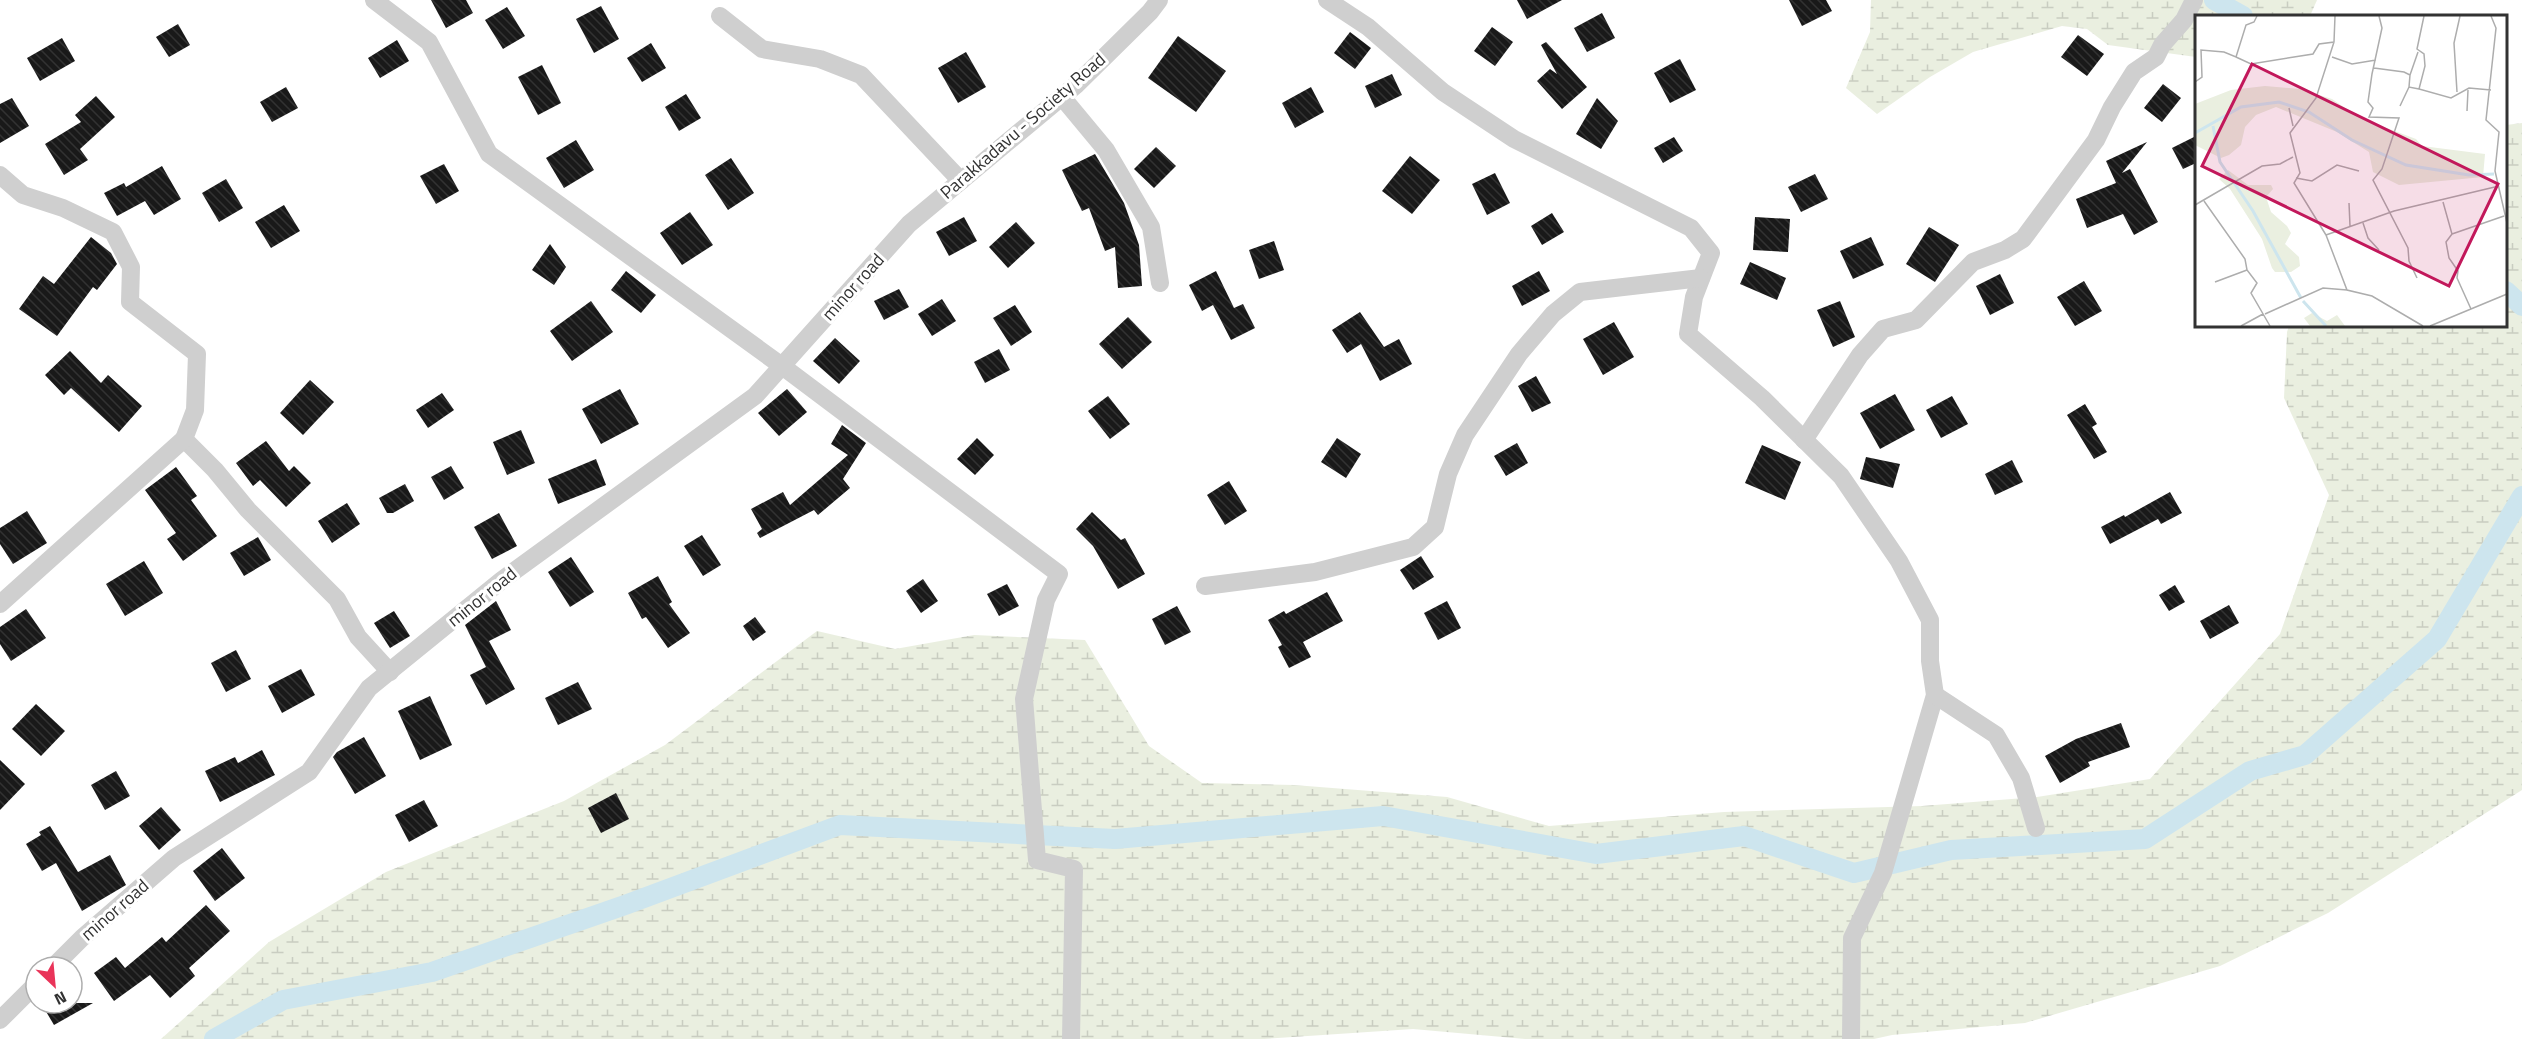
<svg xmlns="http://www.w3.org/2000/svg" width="2522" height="1039" font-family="'Titillium Web',sans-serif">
  <defs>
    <pattern id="wetland-marsh" width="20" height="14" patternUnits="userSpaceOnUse" patternTransform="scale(1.5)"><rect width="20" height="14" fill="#eaefe0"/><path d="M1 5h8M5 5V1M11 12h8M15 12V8" fill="none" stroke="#c9cdc1"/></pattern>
    <pattern id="building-back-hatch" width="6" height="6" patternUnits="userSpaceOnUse" patternTransform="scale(1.5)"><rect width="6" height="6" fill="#191919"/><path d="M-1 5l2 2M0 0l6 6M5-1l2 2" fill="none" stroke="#323232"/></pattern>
  </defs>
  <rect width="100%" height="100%" fill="#fff"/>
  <g fill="url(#wetland-marsh)">
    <path d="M1871,0H2317L2310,16H2196V57L2108,45L2087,29L2062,26L1973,52L1930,77L1877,114L1846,88L1870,32Z"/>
    <path d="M2522,123V790L2328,913L2220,966L2025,1023L1892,1035L1874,1039H1525L1413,1029L1264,1039H161L269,942L386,872L564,801L665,745L817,631L895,649L974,635L1085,640L1149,746L1202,783L1294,785L1447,797L1549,826L1724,812L1922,806L2037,797L2150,779L2280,634L2329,495L2284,398L2287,332L2289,326H2506V125Z"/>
  </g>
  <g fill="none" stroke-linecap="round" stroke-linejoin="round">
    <g stroke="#cde5ee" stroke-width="20">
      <path d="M2214,0L2243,16"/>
      <path d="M2506,291L2522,306"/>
      <path d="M214,1039L283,1000L432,972L625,905L840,825L1115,839L1383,816L1596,854L1744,836L1854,873L1951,850L2145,839L2250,771L2305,755L2437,639L2522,496"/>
    </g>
  </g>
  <g fill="url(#building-back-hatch)">
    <path d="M431,0H466L473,13L446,28Z"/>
    <path d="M1517,0H1562L1527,19Z"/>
    <path d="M1789,0H1826L1832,11L1802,26Z"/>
    <path d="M601,6L619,39L594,53L576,19Z"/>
    <path d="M507,7L525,36L503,49L485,20Z"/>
    <path d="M1602,13L1615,38L1587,52L1574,28Z"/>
    <path d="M178,24L190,45L169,57L156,37Z"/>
    <path d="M1492,27L1513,42L1495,66L1474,51Z"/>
    <path d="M1350,32L1371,48L1355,69L1334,53Z"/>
    <path d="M2078,35L2104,54L2087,76L2061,57Z"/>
    <path d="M1178,36L1226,71L1196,112L1148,78Z"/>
    <path d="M62,38L75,61L40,81L27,58Z"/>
    <path d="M397,40L409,61L380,78L368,58Z"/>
    <path d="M1546,42L1587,87L1562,109L1537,81L1550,69L1557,74L1541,45Z"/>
    <path d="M651,43L666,68L642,82L627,58Z"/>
    <path d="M966,52L986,87L958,103L938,68Z"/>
    <path d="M1680,59L1696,90L1670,103L1654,73Z"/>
    <path d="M542,65L561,103L538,115L518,77Z"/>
    <path d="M1392,74L1402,95L1375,108L1365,86Z"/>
    <path d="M2163,84L2181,98L2162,122L2144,108Z"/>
    <path d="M286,87L298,108L272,122L260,102Z"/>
    <path d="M1311,87L1324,112L1295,128L1282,103Z"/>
    <path d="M686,94L701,118L679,131L665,107Z"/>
    <path d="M96,96L115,117L80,149L88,160L64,175L45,144L81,122L75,115Z"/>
    <path d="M12,98L29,126L0,143V104Z"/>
    <path d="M1597,98L1618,121L1601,149L1576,134Z"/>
    <path d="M2196,136V163L2183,169L2172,148Z"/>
    <path d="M1674,137L1683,151L1663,163L1654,148Z"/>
    <path d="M576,140L594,170L564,188L546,158Z"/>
    <path d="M2147,142L2122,173L2130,169L2158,222L2134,235L2123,214L2087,228L2076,199L2116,183L2106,161Z"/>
    <path d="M1156,147L1176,166L1154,188L1134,169Z"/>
    <path d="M1095,154L1124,203L1139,245L1142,286L1118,288L1115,247L1105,251L1089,208L1082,211L1062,170Z"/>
    <path d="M1410,156L1440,180L1412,214L1382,191Z"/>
    <path d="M731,158L754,193L728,210L705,175Z"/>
    <path d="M444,164L459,191L436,204L420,176Z"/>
    <path d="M162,166L181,199L154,215L145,201L117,216L104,193L124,183L126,187Z"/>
    <path d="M1495,173L1510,203L1487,215L1472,184Z"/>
    <path d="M1815,174L1828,199L1801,212L1788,187Z"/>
    <path d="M226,179L243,208L219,222L202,193Z"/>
    <path d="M284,205L300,231L271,248L255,222Z"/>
    <path d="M690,212L713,245L682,265L660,233Z"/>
    <path d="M1552,213L1564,232L1542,245L1531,226Z"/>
    <path d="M964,217L977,241L949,256L936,232Z"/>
    <path d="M1755,217L1790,219L1788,252L1753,250Z"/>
    <path d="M1016,222L1035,243L1008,268L989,247Z"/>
    <path d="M1929,227L1959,245L1935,282L1906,264Z"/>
    <path d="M91,237L111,253L117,264L97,290L93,287L57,336L19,309L43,276L54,284Z"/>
    <path d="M1871,237L1884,265L1853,279L1840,251Z"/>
    <path d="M1274,241L1284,270L1259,279L1249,250Z"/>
    <path d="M550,244L566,267L554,285L532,270Z"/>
    <path d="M1750,262L1786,278L1777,300L1740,284Z"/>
    <path d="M626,271L656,295L641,313L611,290Z"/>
    <path d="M1216,271L1234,308L1243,304L1255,328L1231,340L1213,305L1202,311L1189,285Z"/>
    <path d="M1539,271L1550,291L1522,306L1512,286Z"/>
    <path d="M2000,274L2014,303L1990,315L1976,286Z"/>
    <path d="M2084,281L2102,311L2075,326L2057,297Z"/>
    <path d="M899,289L909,307L884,320L874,301Z"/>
    <path d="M942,299L956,321L932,336L918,314Z"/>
    <path d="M591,301L613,332L572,361L550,331Z"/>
    <path d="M1840,301L1855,337L1833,347L1817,310Z"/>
    <path d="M1015,305L1032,332L1011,346L993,318Z"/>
    <path d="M1360,312L1384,347L1399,339L1412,364L1380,381L1361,344L1347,353L1332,330Z"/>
    <path d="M1128,317L1152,342L1122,369L1099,344Z"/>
    <path d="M1614,322L1634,357L1603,375L1583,339Z"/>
    <path d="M835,338L860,361L839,384L813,361Z"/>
    <path d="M999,349L1010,370L985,383L974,362Z"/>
    <path d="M70,351L101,383L108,375L142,406L119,432L71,388L64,395L45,375Z"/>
    <path d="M1536,376L1551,403L1532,412L1518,386Z"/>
    <path d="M310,380L334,402L303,435L280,413Z"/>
    <path d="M620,389L639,424L601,444L582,409Z"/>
    <path d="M787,389L807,412L779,436L758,413Z"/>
    <path d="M442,393L454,410L428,428L416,410Z"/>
    <path d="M1895,394L1915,430L1880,449L1860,413Z"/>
    <path d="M1108,396L1130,424L1110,439L1088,411Z"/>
    <path d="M1952,396L1968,424L1941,438L1926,410Z"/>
    <path d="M2085,404L2097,424L2092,427L2107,452L2094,459L2067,415Z"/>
    <path d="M842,425L866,443L843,479L850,488L818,515L814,510L760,538L757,533L762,529L751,509L783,492L790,505L848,455L831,444Z"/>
    <path d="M521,430L535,463L507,475L493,442Z"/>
    <path d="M977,438L994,455L975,475L957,459Z"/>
    <path d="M1337,438L1361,454L1346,478L1321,462Z"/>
    <path d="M266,441L289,471L294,466L311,483L286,507L260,480L253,486L236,463Z"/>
    <path d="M1517,443L1528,463L1506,476L1494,456Z"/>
    <path d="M1762,445L1801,462L1785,500L1745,483Z"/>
    <path d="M1866,457L1900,464L1893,488L1860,479Z"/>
    <path d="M596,459L606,485L558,504L548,479Z"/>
    <path d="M2012,460L2023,482L1995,495L1985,474Z"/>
    <path d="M451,466L464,488L444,500L431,477Z"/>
    <path d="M176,467L197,496L191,500L217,536L183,561L167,539L176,533L145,490Z"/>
    <path d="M1229,481L1247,511L1225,525L1207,495Z"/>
    <path d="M405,484L414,501L393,513H387L379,498Z"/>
    <path d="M2170,492L2182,513L2161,524L2158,519L2110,544L2101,527L2124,515L2125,517Z"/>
    <path d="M347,503L360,524L332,543L318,521Z"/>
    <path d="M27,511L47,543L13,564L0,544V528Z"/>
    <path d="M1092,512L1121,540L1125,538L1145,574L1118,589L1093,546L1076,529Z"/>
    <path d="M499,513L517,546L492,559L474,527Z"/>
    <path d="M702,535L721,565L703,576L684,546Z"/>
    <path d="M258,537L271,560L244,576L230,553Z"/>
    <path d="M1421,556L1434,577L1413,590L1400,570Z"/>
    <path d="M571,557L594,592L570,607L548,572Z"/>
    <path d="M144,561L163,593L125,616L106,584Z"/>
    <path d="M658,576L672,602L669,604L690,633L668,648L646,617L642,619L628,593Z"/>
    <path d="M923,579L938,601L921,613L906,591Z"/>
    <path d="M1007,584L1019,606L999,616L987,594Z"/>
    <path d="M2175,585L2185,602L2169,611L2159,595Z"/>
    <path d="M1327,592L1343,621L1303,642L1311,657L1289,668L1278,647L1282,645L1268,620L1284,611L1286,614Z"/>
    <path d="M496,601L511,630L489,641L515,689L486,705L470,675L486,667L465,625Z"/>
    <path d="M1447,601L1461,628L1438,640L1424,613Z"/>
    <path d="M2229,605L2239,623L2210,639L2200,621Z"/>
    <path d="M1177,606L1191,632L1165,645L1152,619Z"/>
    <path d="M26,609L46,638L11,661L0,644V627Z"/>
    <path d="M394,611L410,636L390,648L374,623Z"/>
    <path d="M755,617L766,632L753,641L743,626Z"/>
    <path d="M236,650L251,679L226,692L211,663Z"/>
    <path d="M301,669L315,695L282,713L268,686Z"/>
    <path d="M578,682L592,709L558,725L545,698Z"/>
    <path d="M430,696L452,745L420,760L398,711Z"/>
    <path d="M36,704L65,731L41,756L12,729Z"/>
    <path d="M2121,723L2130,747L2088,762L2090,766L2060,783L2045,756L2076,739Z"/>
    <path d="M364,737L386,776L355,794L333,757L337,752Z"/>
    <path d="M262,750L275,775L220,802L205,771L235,757L238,763Z"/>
    <path d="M0,760L25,784L0,810Z"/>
    <path d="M116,771L130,796L105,810L91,785Z"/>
    <path d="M616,793L629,819L601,833L588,808Z"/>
    <path d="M424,800L438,826L409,842L395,815Z"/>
    <path d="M161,807L181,830L159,850L139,826Z"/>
    <path d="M50,826L78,872L110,855L126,885L82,911L56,863L42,871L26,844L41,835L39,832Z"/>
    <path d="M222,848L245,878L215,901L193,871Z"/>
    <path d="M206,905L230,931L189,968L195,976L170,998L150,975L114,1001L94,973L116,957L125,968L162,937L166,942Z"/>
    <path d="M41,1003H93L54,1025Z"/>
  </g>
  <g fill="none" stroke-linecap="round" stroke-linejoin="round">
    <g stroke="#cfcfcf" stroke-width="18">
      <path d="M374,0L429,42L489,154L782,366L1059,574L1046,600L1024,699L1037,860L1074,869L1071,1039"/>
      <path d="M1327,0L1368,27L1443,92L1514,139L1691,228L1711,253L1694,297L1688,334L1762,398L1841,476L1899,561L1930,620V661L1935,695L1883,873L1852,938L1851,1039"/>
      <path d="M720,16L762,49L820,59L861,75L961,181"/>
      <path d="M1062,97L1106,150L1151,227L1160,283"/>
      <path d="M0,175L23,195L63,208L113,232L131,267L130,302L197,354L195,410L184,439L215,470L248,510L337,599L358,637L390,672"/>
      <path d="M1804,440L1860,355L1883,329L1916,320L1973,262L2005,250L2023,239L2096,140L2112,107L2134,72L2156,57L2162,45L2184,20L2194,0"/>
      <path d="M1205,586L1315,572L1413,547L1435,527L1448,474L1465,435L1519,354L1553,314L1580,292L1701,278"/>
      <path d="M0,604L184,439"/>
      <path d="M1935,695L1996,735L2021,778L2036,828"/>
      <path d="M53,967L82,938L174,858L309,772L369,688L502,580L755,396L909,224L1076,85L1150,12L1159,0"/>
      <path d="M0,1020L36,984"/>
    </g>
  </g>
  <g text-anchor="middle" stroke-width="6" stroke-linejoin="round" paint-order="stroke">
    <g font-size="18" fill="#323232" stroke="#fff">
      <text transform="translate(1023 126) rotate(-41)" y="6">Parakkadavu - Society Road</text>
      <text transform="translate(853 287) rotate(-48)" y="6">minor road</text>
      <text transform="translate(482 597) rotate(-39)" y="6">minor road</text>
      <text transform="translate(115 910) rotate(-41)" y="6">minor road</text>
    </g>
  </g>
  <g transform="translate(2195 15)">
    <rect width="312" height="312" fill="#fff"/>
    <path d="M70,71L105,74L137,84L165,103L221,124L227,131L290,139L288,162L204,170L178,157L174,137L142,117L81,92L61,100L50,112L46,130L34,140L26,143L0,130V89L36,75ZM33,155L53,170H76L78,174L71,182L76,197L92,211L96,218L90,229L104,242L105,251L96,257H80L77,253L67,224L35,174L24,164ZM117,298L132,306L142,300L150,311H115L109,303Z" fill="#eaefe0"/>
    <path fill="none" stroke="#cde5ee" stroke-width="3" d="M18,111L25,147L58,196L106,283M0,118L46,92L84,87L114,97L157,125L211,150L274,160L299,159M108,286L131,311"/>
    <path fill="none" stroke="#adadad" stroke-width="1.5" d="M184,1L187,13L177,59L173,87L178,93L174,102L204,103L187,154L178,165L213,233L214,246L222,263M229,1L222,34L229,39L230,51L224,74L256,83L274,73L296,75M296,1L301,13L291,105L304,117L300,156L312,208M41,42L56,49L118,39L124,29L139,27L140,1M137,42L157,49L181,45M179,53L209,57L215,60L214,72M215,60L223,37M0,67L7,62L6,35L29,37L41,42L51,10L59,7L62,1M262,77L259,28L265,1M205,91L214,72L224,74M94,93L98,111M272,96L273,75M101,163L117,166L142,150L164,156M9,186L50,244L52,255L62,268L56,278L75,311M248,187L257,219L251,227L254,243L263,256L262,263L276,294M154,188L155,211M0,190L67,151L85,149L98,142M168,208L173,223L184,235M257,219L309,201M131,220L99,168L105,158L95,118L121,83L139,27M20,267L52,255M70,299L128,273L152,275M46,311L68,299M228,311L177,281L152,275L131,220L199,196L304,171M235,311L312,279"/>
    <path fill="#c2185b" fill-opacity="0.15" stroke="#c2185b" stroke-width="3" d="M57,49L303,169L254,271L7,151Z"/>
    <rect width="312" height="312" fill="none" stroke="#323232" stroke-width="3"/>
  </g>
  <g transform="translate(54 985) rotate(154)"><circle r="28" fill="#ffffff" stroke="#adadad" stroke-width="1.5"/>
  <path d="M0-4.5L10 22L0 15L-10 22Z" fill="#e93459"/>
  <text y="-9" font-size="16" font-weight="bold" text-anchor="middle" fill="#323232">N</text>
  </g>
</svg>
